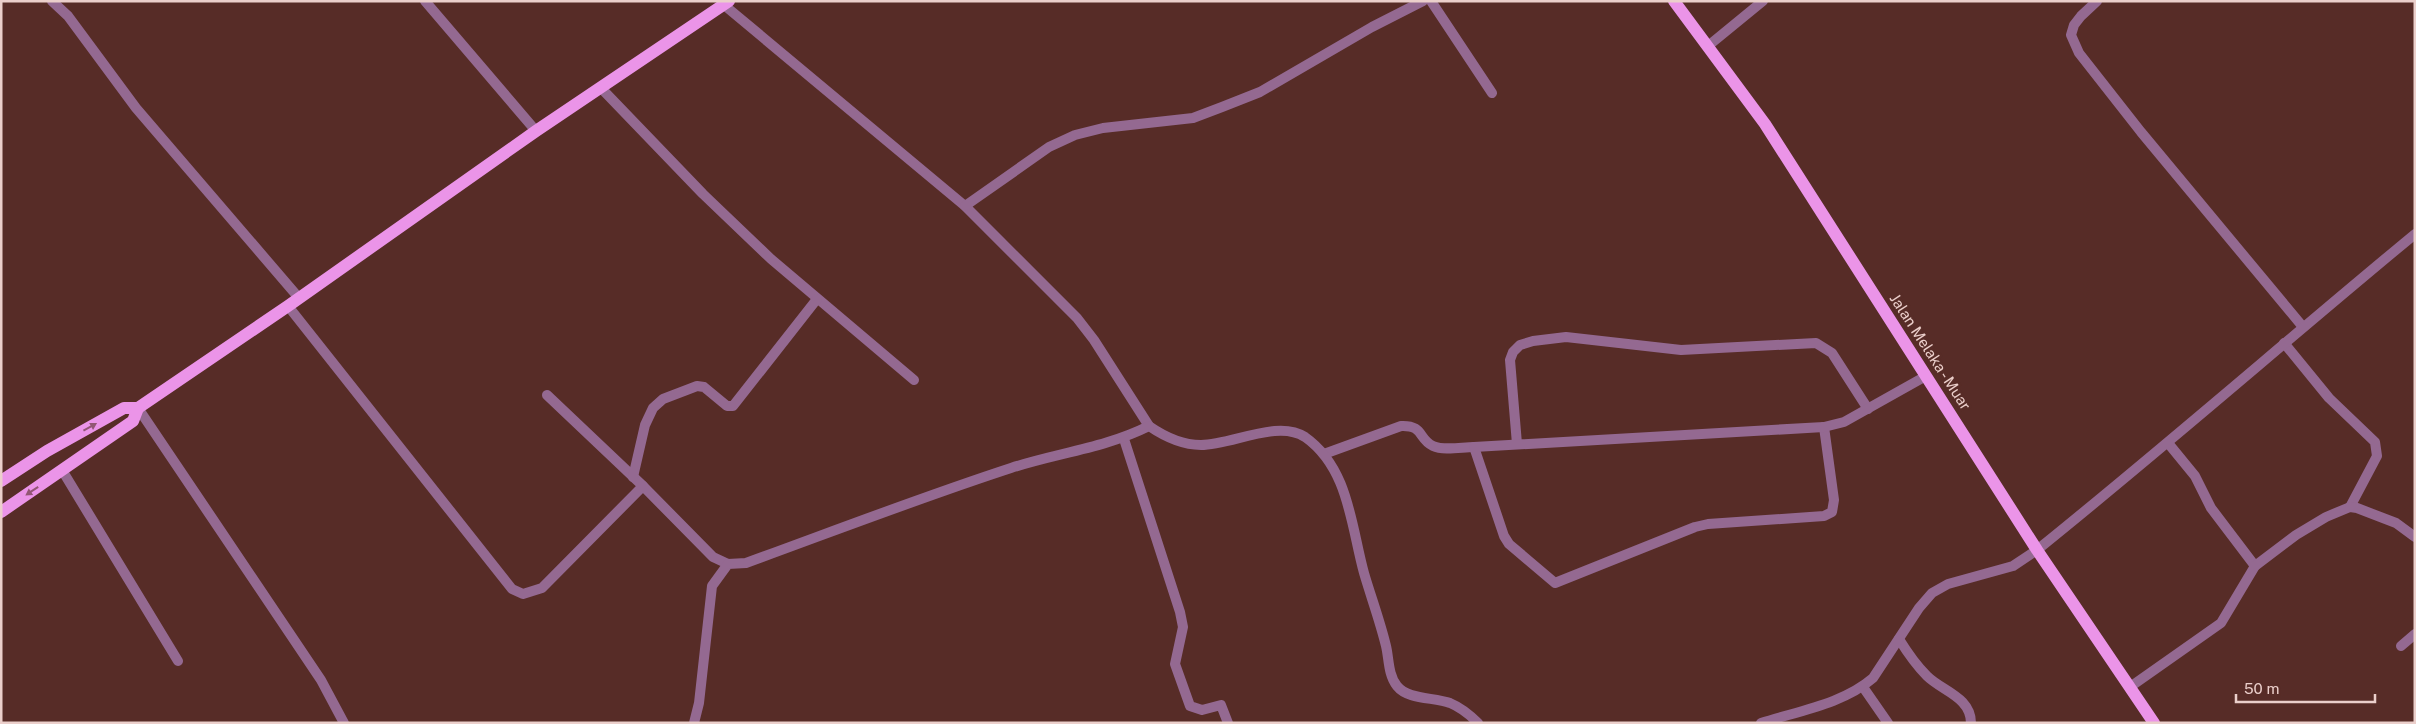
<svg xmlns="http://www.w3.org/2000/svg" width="2416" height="724" font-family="'Public Sans',sans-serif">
  <rect width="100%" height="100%" fill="#572c27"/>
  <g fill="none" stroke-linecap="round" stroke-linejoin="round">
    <g stroke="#946991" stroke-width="10">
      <path d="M1431,1L1492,93"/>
      <path d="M1708,46L1763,1"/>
      <path d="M1517,444L1510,360L1513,352L1520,345L1533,341L1566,337L1681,350L1816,343L1832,353L1868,409"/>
      <path d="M1324,454L1401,426C1424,425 1418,439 1433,446C1444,451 1462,447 1474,447L1504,536L1509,544L1555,583L1695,527L1708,524L1824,516L1832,512L1834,500L1824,427"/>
      <path d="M1899,639C1907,652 1916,665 1927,676C1942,691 1971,697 1971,723"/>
      <path d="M1863,687L1888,723"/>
    </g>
    <g stroke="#946991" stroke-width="10">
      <path d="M52,1L68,16L136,108L299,298"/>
      <path d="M425,1L536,131"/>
      <path d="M2097,1L2081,16L2074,25L2071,35L2079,53L2141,132L2303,327"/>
      <path d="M724,5L965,206L1077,318L1094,340L1149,426C1165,437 1182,445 1201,445C1232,445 1278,419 1305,437C1349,468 1351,526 1364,573C1371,597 1380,621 1386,646C1389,658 1388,675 1397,686C1408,700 1434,697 1450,703C1462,708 1469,714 1478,723"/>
      <path d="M601,88L703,194L771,259L914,380"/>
      <path d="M965,206L1049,147L1075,135L1103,128L1193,118L1222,107L1260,92L1372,27L1423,1"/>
      <path d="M288,306L512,589L523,594L542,588L643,486"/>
      <path d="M2284,343L2329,398L2375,442L2377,456L2350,507"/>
      <path d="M547,395L643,486L713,557L728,564"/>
      <path d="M138,408L321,680L344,723"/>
      <path d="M1124,439L1180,612L1183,627L1175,664L1190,706L1202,710L1221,705L1228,723"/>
      <path d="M2168,443L2195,476L2211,508L2255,566"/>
      <path d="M1474,447L1824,427L1844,422L1926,376"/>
      <path d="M62,470L178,661"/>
      <path d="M633,477L645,425L653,408L663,399L697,386L704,387L727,406H733L817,299"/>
      <path d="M2401,646L2415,634"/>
      <path d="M2130,687L2221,623L2255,566L2296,535L2326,517L2350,507L2357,508L2396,523L2415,537"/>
      <path d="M694,723L699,703L712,586L728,564L746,563C834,531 922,497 1011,468C1057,453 1105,448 1149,426"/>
      <path d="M1761,723C1798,711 1843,704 1873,678L1919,608L1932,593L1948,584L2013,566L2037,550"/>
    </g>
    <path stroke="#946991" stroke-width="10" d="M2037,550C2165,447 2288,339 2415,234"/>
    <g stroke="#eb94e8" stroke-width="12">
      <path d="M1674,1L1765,124L2037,550L2154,723"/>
      <path d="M1,481L47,451L124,408H138L288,306L536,131L729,1"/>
      <path d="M1,512L133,421L138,408"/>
    </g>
  </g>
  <defs><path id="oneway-solid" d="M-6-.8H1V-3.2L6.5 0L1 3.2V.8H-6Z" transform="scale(1.25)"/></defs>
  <g fill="#925674">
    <use href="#oneway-solid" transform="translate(90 427) rotate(-29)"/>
    <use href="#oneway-solid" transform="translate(32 491) rotate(146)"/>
  </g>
  <g text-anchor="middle" stroke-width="5" stroke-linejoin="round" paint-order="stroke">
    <g font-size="15" fill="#ebcfcb" stroke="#572c27">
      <text transform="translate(1930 352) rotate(57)" y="5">Jalan Melaka - Muar</text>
    </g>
  </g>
  <rect width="2416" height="724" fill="none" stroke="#ebcfcb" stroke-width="5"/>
  <path d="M2236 694v8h139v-8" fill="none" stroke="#ebcfcb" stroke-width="2.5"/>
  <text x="2244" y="694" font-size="15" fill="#ebcfcb" stroke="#572c27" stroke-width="4" paint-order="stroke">50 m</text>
</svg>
